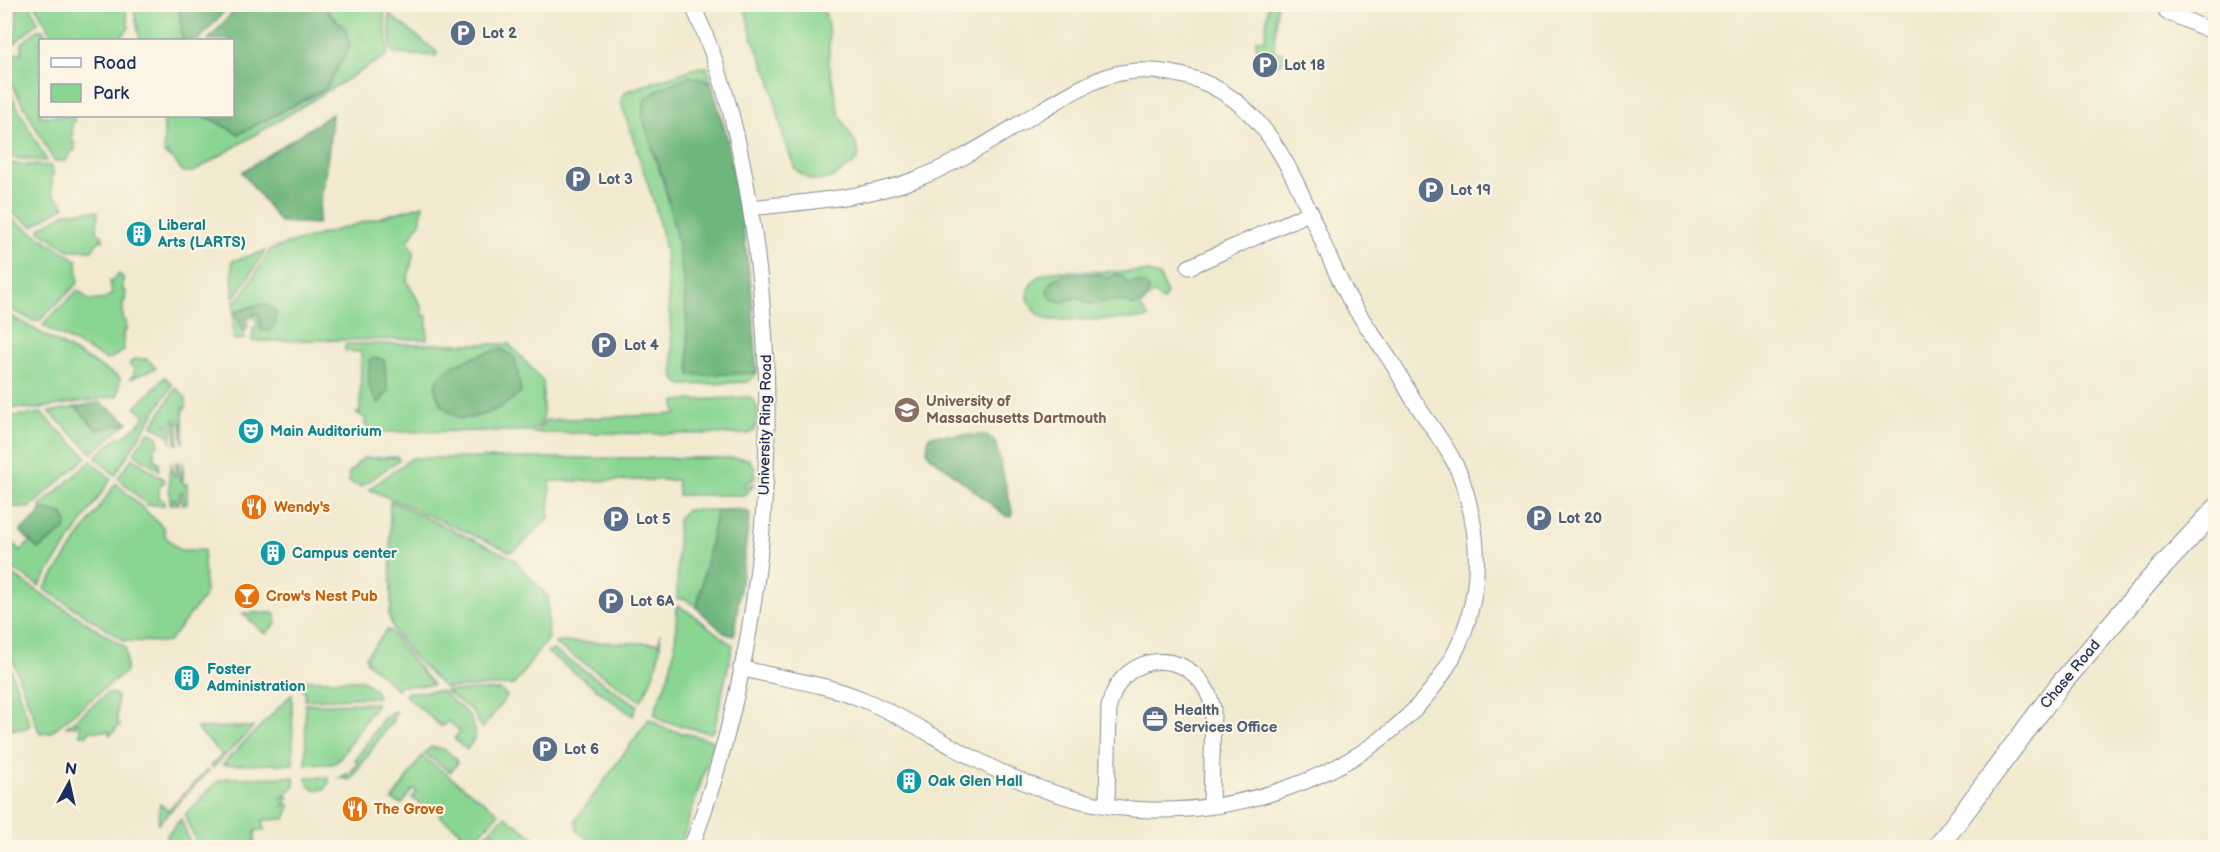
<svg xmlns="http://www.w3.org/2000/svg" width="2220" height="852" font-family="'Balsamiq Sans',sans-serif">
  <rect width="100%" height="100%" fill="#fcf5e5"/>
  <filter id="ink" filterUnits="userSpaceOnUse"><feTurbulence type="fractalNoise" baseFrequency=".0167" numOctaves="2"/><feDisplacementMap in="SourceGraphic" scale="12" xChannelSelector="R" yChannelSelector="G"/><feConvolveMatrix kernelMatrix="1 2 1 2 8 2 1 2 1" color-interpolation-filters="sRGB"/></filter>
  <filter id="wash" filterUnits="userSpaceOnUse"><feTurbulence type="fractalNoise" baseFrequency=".008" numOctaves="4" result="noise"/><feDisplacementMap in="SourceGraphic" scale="24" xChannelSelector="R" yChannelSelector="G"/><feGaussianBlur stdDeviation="1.35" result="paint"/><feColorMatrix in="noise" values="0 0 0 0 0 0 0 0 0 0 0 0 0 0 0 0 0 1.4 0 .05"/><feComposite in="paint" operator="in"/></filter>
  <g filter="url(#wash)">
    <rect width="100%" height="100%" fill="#f2eacf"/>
    <g fill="#89d592" stroke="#528278" stroke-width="1.5">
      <path d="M17,5H30L38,22L5,52V48L16,31Z"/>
      <path d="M35,5H125L129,28L118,40H55Z"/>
      <path d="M133,5H179L182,40H140Z"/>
      <path d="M322,5H378L384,10L388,51L386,56L193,172H183L167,152L172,159L164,154V116H205L239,134L326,89L350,47L346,30Z"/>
      <path d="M744,5H819L826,15L829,34V64L839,114L857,147L859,154L857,160L852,165L831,178L818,181L809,179L795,169L784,139L770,79L753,40Z"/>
      <path d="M1268,5H1277L1274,51L1284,53L1283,62L1277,65C1267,60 1253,52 1256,40H1265Z"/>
      <path d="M389,14L437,52L436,56L394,54L391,49Z"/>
      <path d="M37,30H43L49,40H40V116H74V122L72,123V142L75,143V151H72L66,161H54L5,72V59L13,53H22V43Z"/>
      <path d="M699,67H707L711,82L704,78L651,148C668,191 680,240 684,287C687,316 687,345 690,374L757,373L749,382L689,385H682L674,379L665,248L656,209L621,102L622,97L627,91Z"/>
      <path d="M4,82L47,161L5,157Z"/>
      <path d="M4,163L50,166L54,173L52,174V193L65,206L33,226L5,209Z"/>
      <path d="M423,205L420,223L408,241L414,252L407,282L422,307L423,315L427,316V339L252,341L253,328L256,326L257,321L253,317L254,313L260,316V325L276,323L250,307L234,314L238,318L245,339L235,340L233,338L234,301L241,297L271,249Z"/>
      <path d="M98,211L97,231L103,235L101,238L104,240L98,242L92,250H69L40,231V228L67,212Z"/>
      <path d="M5,215L77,260L78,283L39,321H33L5,306Z"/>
      <path d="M265,251L237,295L233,296L232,261Z"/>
      <path d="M1056,271L1149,272L1160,277L1167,294L1163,301L1153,293L1140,307L1149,317L1145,319L1050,320C1018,309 1022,274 1056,271Z"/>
      <path d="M119,274L123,277V291H126L125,301H123V320L126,321V331H123L124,351L107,360L43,326L44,323L78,290L89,300H102L112,294L110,282Z"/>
      <path d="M4,312L120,378L118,396L34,409L5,407Z"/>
      <path d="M347,344H509L543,381V421L532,431L372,432L365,425V418L356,413L360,412L361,352L345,351V345Z"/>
      <path d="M134,359H147L156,368L130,379L134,374V369L129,364Z"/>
      <path d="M165,377L172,385L115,475L95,457L118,437L122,438L144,419V414L135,408Z"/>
      <path d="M176,388L186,398V408H183V444L181,423L175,419L173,421L178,424V444H176L175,428L166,423L165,425L172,430L171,444V436L152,426Z"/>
      <path d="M750,397C761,406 758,419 754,431L747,434L534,433L547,420L677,414V411L675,410V401Z"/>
      <path d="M76,407L96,429L109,428L128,422L92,453L49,412Z"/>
      <path d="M41,413L87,457L29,508L5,506V417Z"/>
      <path d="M149,431L158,437L159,444L154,448V459L159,462V470L134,453Z"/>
      <path d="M398,457L399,460L361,487L349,482V473L363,458Z"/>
      <path d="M132,458L164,479V483L159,486V498L164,501V505H147L118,478Z"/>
      <path d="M412,458H741L748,459L755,468V478L744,485L745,488L755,483L745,495H678L677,480L550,481L549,518L518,548L511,552L369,489Z"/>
      <path d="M91,461L111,479L39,586L9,566V542L11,540L20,551L30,542L39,549L65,530L50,511H41L40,506Z"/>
      <path d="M171,462L174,476L176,475V462H179V479L181,480L183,462V484H187V504H183L182,492L180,493L179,504H176V499H173V504H170L169,471L172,470Z"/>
      <path d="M116,483L164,528L165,536L179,550H204L205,596L168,642L125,641L44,589Z"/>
      <path d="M390,501L513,558L548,597V638L514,685L445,688C428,672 388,636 389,611H391Z"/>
      <path d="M686,510H717L697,608L686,599H677L678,519Z"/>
      <path d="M5,570L126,648V671L50,733L40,734L5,640Z"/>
      <path d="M677,606C688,608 719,637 733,645L714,730L710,733L662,721L654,713L668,677L675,648Z"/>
      <path d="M242,613H275L276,624L265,634Z"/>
      <path d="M387,630L391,631L400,645L433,685L399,686L397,689L367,662L366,656Z"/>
      <path d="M660,633C662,656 652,681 641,701L555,644L556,642L659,643Z"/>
      <path d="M553,650L637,705L633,716L547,652Z"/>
      <path d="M5,655L30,724L26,729H5Z"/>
      <path d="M303,680H363L375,690L378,697L305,700V692L299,685Z"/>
      <path d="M500,690L507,696L482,729L472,711L445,691Z"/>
      <path d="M441,691L470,716L476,736L467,750L454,739L460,731L448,721L442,727L405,695L407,692Z"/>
      <path d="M108,693L115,694L117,696V722L120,725L110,735L108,731H89L87,735H80V723H76V726L66,727Z"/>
      <path d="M292,694L293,764L222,765Z"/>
      <path d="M377,703L339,760L332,764H306L305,704Z"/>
      <path d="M392,712H398L394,714L392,724L390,723L351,780L339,778L346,774L349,775L358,762L355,760L383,719Z"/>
      <path d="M649,719L666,729L708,739L714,742L680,847H599L578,832L575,821Z"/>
      <path d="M253,727L216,765L213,768L211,766L222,754L196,728Z"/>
      <path d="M431,747L444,749L456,759L457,764L450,772L424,753Z"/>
      <path d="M422,756L499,813L471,843L460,835V831L439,816L443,809L435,805L430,810L412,798L417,791L415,790H412L402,804L392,800Z"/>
      <path d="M207,770L209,771L158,824L160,804L168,810Z"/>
      <path d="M294,777V786L280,800L286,795L289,797L283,807L286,803L290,806L285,819L263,820L264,831H255V842H251V847H198L185,815L217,782L226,778Z"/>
      <path d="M306,777H329V782L325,789L314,790L308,785Z"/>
      <path d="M505,816L541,843L539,846L542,847H511L490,830Z"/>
      <path d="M181,819L192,847H167V835Z"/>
      <path d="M488,832L506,847H476L475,846Z"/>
    </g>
    <g fill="#6eb67c" stroke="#44726d" stroke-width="1.5">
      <path d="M179,5V4L230,5L199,40H182Z"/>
      <path d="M239,5H322L346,30L350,47L326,88L239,134L205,116H232V40H208Z"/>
      <path d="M689,76L711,82L726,134L742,220L752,294L757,373L690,375L684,285L676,235L663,178L642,116L645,99L662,88Z"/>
      <path d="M332,114C331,152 321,187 318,224L280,222L242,172Z"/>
      <path d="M1065,274H1097L1108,278L1117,274L1124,277L1128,284L1137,282L1146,285L1149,291L1145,299L1135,306C1128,303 1119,300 1111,301C1092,302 1098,310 1078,297L1062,302L1053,300L1047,291L1053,280Z"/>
      <path d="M260,304L268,305L277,313C276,321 276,327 269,331L261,330L260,316L254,313L253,317L246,319L248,327L244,332L238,318L233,313Z"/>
      <path d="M502,349L515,358L521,392C503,408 485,417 460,419C455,415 446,411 442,405C415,369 478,355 502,349Z"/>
      <path d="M377,358L384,360L388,391L379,403C365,389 369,378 369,360Z"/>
      <path d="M100,402L128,422L109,428L96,429L76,407Z"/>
      <path d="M932,435H986L995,441L1013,515L1010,517L1006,516L929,455L927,450L929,436Z"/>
      <path d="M41,509L62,514L67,522L65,530L38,549L20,531L39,515Z"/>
      <path d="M717,510C728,510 742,507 750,513L734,636L724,633L697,608Z"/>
    </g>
  </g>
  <g filter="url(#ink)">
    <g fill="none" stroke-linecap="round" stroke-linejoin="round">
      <defs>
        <g id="minor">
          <path d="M2169,4L2167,12L2216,33"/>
          <path d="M1189,267L1311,212"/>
          <path d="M741,668C781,679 825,683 864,700C903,716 938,740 975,759C1029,788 1091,809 1152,810C1333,813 1532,683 1462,480C1452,452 1433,430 1417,405C1408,392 1401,377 1392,363C1378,341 1362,321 1349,298C1303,215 1283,90 1170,73C1152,70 1130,70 1112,75C1088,82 1064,97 1042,110C1001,134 960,163 914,180C866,198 803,202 751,208"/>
          <path d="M1107,805L1109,707C1122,645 1201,647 1213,709L1211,805"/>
          <path d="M691,848C764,651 784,434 753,226C742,149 725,75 692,4"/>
        </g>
        <path id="tertiary" d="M1937,848L2059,686L2149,581L2216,509"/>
      </defs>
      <use href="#minor" stroke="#868c96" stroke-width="17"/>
      <use href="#tertiary" stroke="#868c96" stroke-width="22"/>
      <use href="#minor" stroke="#fff" stroke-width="15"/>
      <use href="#tertiary" stroke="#fff" stroke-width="20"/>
    </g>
  </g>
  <defs>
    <symbol id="parking-disc" viewBox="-11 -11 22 22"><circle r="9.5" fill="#5c6f8a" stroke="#fcf5e5"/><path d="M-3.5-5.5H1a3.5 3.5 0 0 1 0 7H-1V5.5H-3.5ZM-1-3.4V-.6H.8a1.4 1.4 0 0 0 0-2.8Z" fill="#fff"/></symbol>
    <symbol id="building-disc" viewBox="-11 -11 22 22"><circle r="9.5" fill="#0f9aa8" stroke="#fcf5e5"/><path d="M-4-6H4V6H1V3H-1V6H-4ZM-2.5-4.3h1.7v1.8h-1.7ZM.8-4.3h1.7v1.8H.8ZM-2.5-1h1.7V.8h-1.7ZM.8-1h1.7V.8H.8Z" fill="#fff"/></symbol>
    <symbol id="university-disc" viewBox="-11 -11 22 22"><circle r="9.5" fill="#8d6e63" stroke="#fcf5e5"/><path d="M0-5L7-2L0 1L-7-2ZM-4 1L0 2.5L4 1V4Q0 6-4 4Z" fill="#fff"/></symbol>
    <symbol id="theatre-disc" viewBox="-11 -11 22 22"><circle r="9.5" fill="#0f9aa8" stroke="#fcf5e5"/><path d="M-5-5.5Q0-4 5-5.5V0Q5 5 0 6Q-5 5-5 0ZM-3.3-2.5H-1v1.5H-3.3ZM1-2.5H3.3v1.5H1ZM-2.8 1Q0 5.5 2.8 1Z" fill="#fff"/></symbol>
    <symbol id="restaurant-disc" viewBox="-11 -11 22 22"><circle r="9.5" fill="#e8710a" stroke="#fcf5e5"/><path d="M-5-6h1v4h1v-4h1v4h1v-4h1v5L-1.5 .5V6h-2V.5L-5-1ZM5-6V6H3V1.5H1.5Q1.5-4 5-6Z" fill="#fff"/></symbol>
    <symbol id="bar-disc" viewBox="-11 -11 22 22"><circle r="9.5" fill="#e8710a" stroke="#fcf5e5"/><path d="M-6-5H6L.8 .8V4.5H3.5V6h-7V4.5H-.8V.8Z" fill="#fff"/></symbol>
    <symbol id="office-disc" viewBox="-11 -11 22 22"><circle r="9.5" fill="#5c6f8a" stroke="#fcf5e5"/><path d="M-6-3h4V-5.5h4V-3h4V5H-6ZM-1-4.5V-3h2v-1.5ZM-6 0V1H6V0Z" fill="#fff"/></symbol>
  </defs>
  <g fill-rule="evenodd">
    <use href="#parking-disc" x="448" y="18" width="30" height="30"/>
    <use href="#parking-disc" x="1250" y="50" width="30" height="30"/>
    <use href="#parking-disc" x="563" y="164" width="30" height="30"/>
    <use href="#parking-disc" x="1416" y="175" width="30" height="30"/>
    <use href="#building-disc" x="124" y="219" width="30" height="30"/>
    <use href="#parking-disc" x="589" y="330" width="30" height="30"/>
    <use href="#university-disc" x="892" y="395" width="30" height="30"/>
    <use href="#theatre-disc" x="236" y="416" width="30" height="30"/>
    <use href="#restaurant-disc" x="239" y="492" width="30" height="30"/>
    <use href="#parking-disc" x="1524" y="503" width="30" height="30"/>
    <use href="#parking-disc" x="601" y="504" width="30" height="30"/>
    <use href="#building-disc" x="258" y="538" width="30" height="30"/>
    <use href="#bar-disc" x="232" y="581" width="30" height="30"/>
    <use href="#parking-disc" x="596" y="586" width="30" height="30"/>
    <use href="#building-disc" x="172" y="663" width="30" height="30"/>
    <use href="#office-disc" x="1140" y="704" width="30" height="30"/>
    <use href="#parking-disc" x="530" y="734" width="30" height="30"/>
    <use href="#building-disc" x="894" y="766" width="30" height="30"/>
    <use href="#restaurant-disc" x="340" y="794" width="30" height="30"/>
  </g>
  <g text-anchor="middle" stroke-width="4.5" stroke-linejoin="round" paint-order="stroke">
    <g font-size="15" font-weight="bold" fill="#4e5e75" stroke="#fcf5e5" text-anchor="start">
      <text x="482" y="38">Lot 2</text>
      <text x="1284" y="70">Lot 18</text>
      <text x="598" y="184">Lot 3</text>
      <text x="1450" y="195">Lot 19</text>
      <text x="624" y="350">Lot 4</text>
      <text x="1558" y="523">Lot 20</text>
      <text x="636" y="524">Lot 5</text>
      <text x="630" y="606">Lot 6A</text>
      <text x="1174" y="715">Health<tspan x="1174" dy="17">Services Office</tspan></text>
      <text x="564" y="754">Lot 6</text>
    </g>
    <g font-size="15" font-weight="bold" fill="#0d838f" stroke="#fcf5e5" text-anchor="start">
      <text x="158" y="230">Liberal<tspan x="158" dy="17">Arts (LARTS)</tspan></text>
      <text x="270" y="436">Main Auditorium</text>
      <text x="292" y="558">Campus center</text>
      <text x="207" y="674">Foster<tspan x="207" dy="17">Administration</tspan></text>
      <text x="928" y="786">Oak Glen Hall</text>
    </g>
    <g font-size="15" font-weight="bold" fill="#785e54" stroke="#fcf5e5" text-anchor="start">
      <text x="926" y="406">University of<tspan x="926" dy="17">Massachusetts Dartmouth</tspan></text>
    </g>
    <g font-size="15" fill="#1b2f5e" stroke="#fcf5e5">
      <text transform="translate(765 425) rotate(-89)" y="5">University Ring Road</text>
      <text transform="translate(2070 674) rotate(-50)" y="5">Chase Road</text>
    </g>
    <g font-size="15" font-weight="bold" fill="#c56008" stroke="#fcf5e5" text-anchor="start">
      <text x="274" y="512">Wendy's</text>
      <text x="266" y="601">Crow's Nest Pub</text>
      <text x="374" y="814">The Grove</text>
    </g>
  </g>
  <rect width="2220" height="852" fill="none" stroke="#fcf5e5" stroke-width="24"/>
  <rect x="39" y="39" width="195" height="78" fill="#fcf5e5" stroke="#a2a6af" stroke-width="1.5"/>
  <rect x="51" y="58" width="30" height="9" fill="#ffffff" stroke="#a2a6af" stroke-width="1.5"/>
  <text x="93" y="69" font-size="18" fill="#1b2f5e">Road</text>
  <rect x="51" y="84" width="30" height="18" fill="#89d592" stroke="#a2a6af" stroke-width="1.5"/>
  <text x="93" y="99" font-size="18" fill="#1b2f5e">Park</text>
  <g transform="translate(69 783) rotate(8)" stroke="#fcf5e5" stroke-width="4.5" paint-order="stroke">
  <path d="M0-4.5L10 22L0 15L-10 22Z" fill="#1b2f5e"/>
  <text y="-9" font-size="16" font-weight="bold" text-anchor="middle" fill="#1b2f5e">N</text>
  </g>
</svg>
